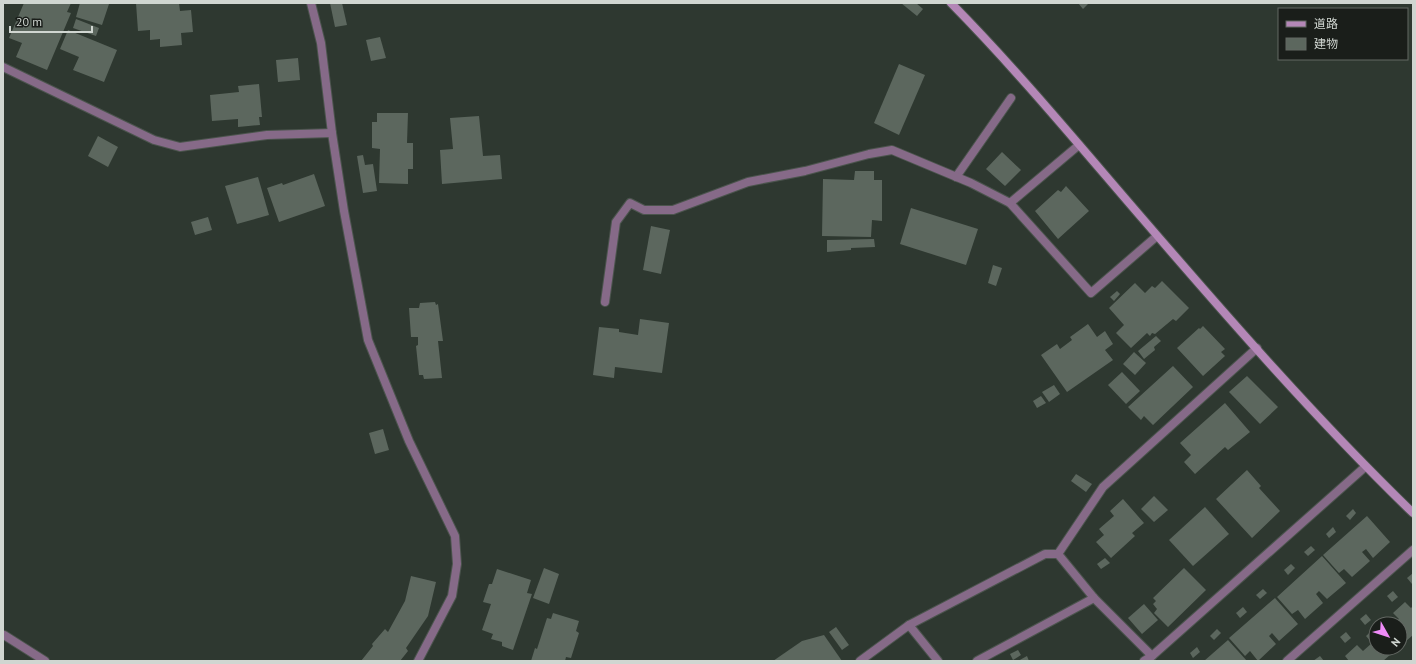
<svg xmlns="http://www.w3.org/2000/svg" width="1416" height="664" font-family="'PT Sans','Noto Sans JP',sans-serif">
  <rect width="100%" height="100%" fill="#2e3830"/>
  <g fill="#5c675e">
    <path d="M24,3H71L67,12L71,13L47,70L16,57L22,43L9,38Z"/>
    <path d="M80,3L109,4L102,25L76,17Z"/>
    <path d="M136,3H179L180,11L191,10L193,32L181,33L182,45L160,47V39L150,40V30L138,31Z"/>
    <path d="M330,3H342L347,25L335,27Z"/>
    <path d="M901,3H916L923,9L917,16Z"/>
    <path d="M1078,3H1089L1083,9Z"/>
    <path d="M76,19L99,28L96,36L73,28Z"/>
    <path d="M68,30L117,50L104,82L73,70L79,57L60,49Z"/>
    <path d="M380,37L386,58L371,61L366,40Z"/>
    <path d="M298,58L300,80L278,82L276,60Z"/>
    <path d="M899,64L925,75L899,135L874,123Z"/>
    <path d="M259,84L262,117H259L260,125L238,127V119L212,121L210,95L239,92L238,86Z"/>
    <path d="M377,113H408L407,143H413V169H408V184L379,183L380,149L372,148V122H377Z"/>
    <path d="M479,116L483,156L500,155L502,179L442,184L440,150L453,149L450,118Z"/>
    <path d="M98,136L118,147L108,167L88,156Z"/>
    <path d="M1002,152L1021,170L1005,186L986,169Z"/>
    <path d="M363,155L365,165L373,164L377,191L363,193L357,156Z"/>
    <path d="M855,171H874V180H882V221L872,220L871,237L822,236L823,179L854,180Z"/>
    <path d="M314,174L325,206L279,222L267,188L282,183L283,185Z"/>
    <path d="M258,177L269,215L237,224L225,186Z"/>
    <path d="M1066,186L1089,211L1058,239L1035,211L1058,190L1061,192Z"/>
    <path d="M911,208L978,229L966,265L900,244Z"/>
    <path d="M208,217L212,230L195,235L191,222Z"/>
    <path d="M651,226L670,230L661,274L643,270Z"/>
    <path d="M874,239L875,247L851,248V250L827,252V240Z"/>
    <path d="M993,265L1002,268L996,286L988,283Z"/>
    <path d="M1162,281L1189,308L1176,321L1173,319L1155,334L1152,333L1150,336L1147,333L1131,348L1116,333L1124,325L1109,308L1135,283L1145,293L1152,286L1155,288Z"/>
    <path d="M1117,291L1120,294L1114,301L1110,297Z"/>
    <path d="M435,302L436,305L438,304L443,341H438L442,378L424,379L423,375H419L416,346L418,345V337H411L409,308H419L420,303Z"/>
    <path d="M640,319L669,323L662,373L615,367L614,378L593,375L599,327L619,329V332L638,335Z"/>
    <path d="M1088,324L1097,337L1105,331L1113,344L1105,350L1113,360L1067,392L1041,355L1057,344L1060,349L1072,340L1070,337Z"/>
    <path d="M1203,326L1225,349L1221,352L1225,356L1203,376L1177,348L1199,328L1200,329Z"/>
    <path d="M1156,336L1161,341L1154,347L1155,350L1144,359L1138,351Z"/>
    <path d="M1134,352L1146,363L1135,375L1123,364Z"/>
    <path d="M1173,366L1193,387L1153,425L1144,416L1141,420L1128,407Z"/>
    <path d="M1122,372L1140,391L1126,404L1108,385Z"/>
    <path d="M1247,376L1278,407L1260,424L1229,392Z"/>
    <path d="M1054,385L1060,394L1049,402L1042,392Z"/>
    <path d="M1041,396L1046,403L1037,408L1033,401Z"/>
    <path d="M1225,403L1250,432L1228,450L1225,447L1195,474L1184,462L1191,455L1180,443Z"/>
    <path d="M383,429L389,450L375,454L369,433Z"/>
    <path d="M1247,470L1261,486L1259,488L1280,511L1252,538L1216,499Z"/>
    <path d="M1076,474L1092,484L1086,492L1071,481Z"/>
    <path d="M1154,496L1168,510L1154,522L1141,509Z"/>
    <path d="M1123,499L1144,523L1132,533L1135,536L1111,558L1096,542L1104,535L1099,529L1114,516L1110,511Z"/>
    <path d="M1205,507L1229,534L1193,566L1169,540Z"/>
    <path d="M1353,509L1356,513L1350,520L1346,516Z"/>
    <path d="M1367,516L1390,542L1373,558L1366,549L1362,552L1370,561L1352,577L1344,569L1339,573L1323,555Z"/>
    <path d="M1333,527L1336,532L1329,538L1326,534Z"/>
    <path d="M1311,546L1315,550L1308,556L1304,552Z"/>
    <path d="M1322,556L1346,583L1327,599L1319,591L1316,594L1323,603L1305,619L1298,610L1292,614L1277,597Z"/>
    <path d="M1105,558L1110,563L1101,569L1097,564Z"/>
    <path d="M1291,564L1295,568L1288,575L1284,570Z"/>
    <path d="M544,568L559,574L549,604L533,598Z"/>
    <path d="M1184,568L1206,590L1168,627L1154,613L1157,609L1153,604L1156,601L1153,598Z"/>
    <path d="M497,569L531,580L527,593L532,594L513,650L502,646V642L491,639L493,634L482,630L491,604L483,602L489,584H492Z"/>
    <path d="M1413,573V583L1412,584L1407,578Z"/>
    <path d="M411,576L436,582L428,616L406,648L408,651L400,661H361L373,646L372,644L385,629L388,632L405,601Z"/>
    <path d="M1263,589L1267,593L1260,599L1256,595Z"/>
    <path d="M1393,591L1398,597L1392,602L1387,596Z"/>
    <path d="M1275,598L1298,624L1279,641L1272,633L1269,636L1276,644L1258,661L1250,651L1245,656L1229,638Z"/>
    <path d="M1405,602L1411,608L1413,606V635L1405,642L1400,637V624H1393L1399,619L1393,613Z"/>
    <path d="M1144,604L1158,620L1142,634L1128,618Z"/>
    <path d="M1243,607L1247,612L1240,618L1236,613Z"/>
    <path d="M553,613L579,621L576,631L579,633L571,658L566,657L565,661H531L535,648L537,649L547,618L551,619Z"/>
    <path d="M1366,614L1371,620L1365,625L1360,619Z"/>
    <path d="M836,627L849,645L842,650L829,632Z"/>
    <path d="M1376,627V648H1398L1383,661H1349L1345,656L1357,645L1363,651L1372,643L1366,636Z"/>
    <path d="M1217,629L1221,633L1214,640L1210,636Z"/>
    <path d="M1346,632L1351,638L1345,643L1340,637Z"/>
    <path d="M824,635L842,661H773L802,641Z"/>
    <path d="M1228,640L1247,661H1204Z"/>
    <path d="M1197,647L1200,652L1193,658L1190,653Z"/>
    <path d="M1018,650L1021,655L1013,660L1010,654Z"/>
    <path d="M1027,656L1029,661H1018Z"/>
    <path d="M1320,656L1324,661H1313Z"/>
  </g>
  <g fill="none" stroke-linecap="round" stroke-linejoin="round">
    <defs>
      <path id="lane" d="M956,177L1011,98"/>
      <g id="street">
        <path d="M311,3L321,43L332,133L344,211L368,340L409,441L455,536L457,564L452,596L418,661"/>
        <path d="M3,67L154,140L180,147L267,135L332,133"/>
        <path d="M1079,145L1010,203L1091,293L1157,236"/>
        <path d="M605,302L616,222L630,203L644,210H673L748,182L805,171L869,154L892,150L971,183L1010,203"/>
        <path d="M1058,554L1094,598L1152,656"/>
        <path d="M909,625L938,661"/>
        <path d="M4,635L45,661"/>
        <path d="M860,661L909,625L1045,554H1058L1103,487L1257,348"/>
        <path d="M977,661L1094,598"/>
        <path d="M1144,661L1152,656L1365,467"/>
        <path d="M1287,661L1413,550"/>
      </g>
      <path id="secondary" d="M951,3C1018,71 1079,145 1142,218C1229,319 1317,420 1413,513"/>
    </defs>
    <use href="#lane" stroke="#4b544d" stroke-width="10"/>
    <use href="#street" stroke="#4b544d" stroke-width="10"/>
    <use href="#secondary" stroke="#4b544d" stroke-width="10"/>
    <use href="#lane" stroke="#866a88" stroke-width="8"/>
    <use href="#street" stroke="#866a88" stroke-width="8"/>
    <use href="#secondary" stroke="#b487b7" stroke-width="8"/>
  </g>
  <rect width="1416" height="664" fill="none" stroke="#d0d6d1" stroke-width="8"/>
  <rect x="1278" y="8" width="130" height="52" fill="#1a1e1a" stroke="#636863"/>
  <rect x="1286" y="21" width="20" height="6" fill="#b487b7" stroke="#636863"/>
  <text x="1314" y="28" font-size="12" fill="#d0d6d1">道路</text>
  <rect x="1286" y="38" width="20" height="12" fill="#5c675e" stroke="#636863"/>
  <text x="1314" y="48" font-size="12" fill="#d0d6d1">建物</text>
  <g transform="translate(1388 636) rotate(129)"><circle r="19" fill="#1a1e1a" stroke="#636863"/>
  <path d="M0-3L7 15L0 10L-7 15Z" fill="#ef8bf7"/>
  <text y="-6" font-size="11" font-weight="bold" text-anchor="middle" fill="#d0d6d1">N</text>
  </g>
  <path d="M10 26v6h82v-6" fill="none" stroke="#d0d6d1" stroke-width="2"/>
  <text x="16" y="26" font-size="12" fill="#d0d6d1" stroke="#1a1e1a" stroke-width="3" paint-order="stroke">20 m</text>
</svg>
